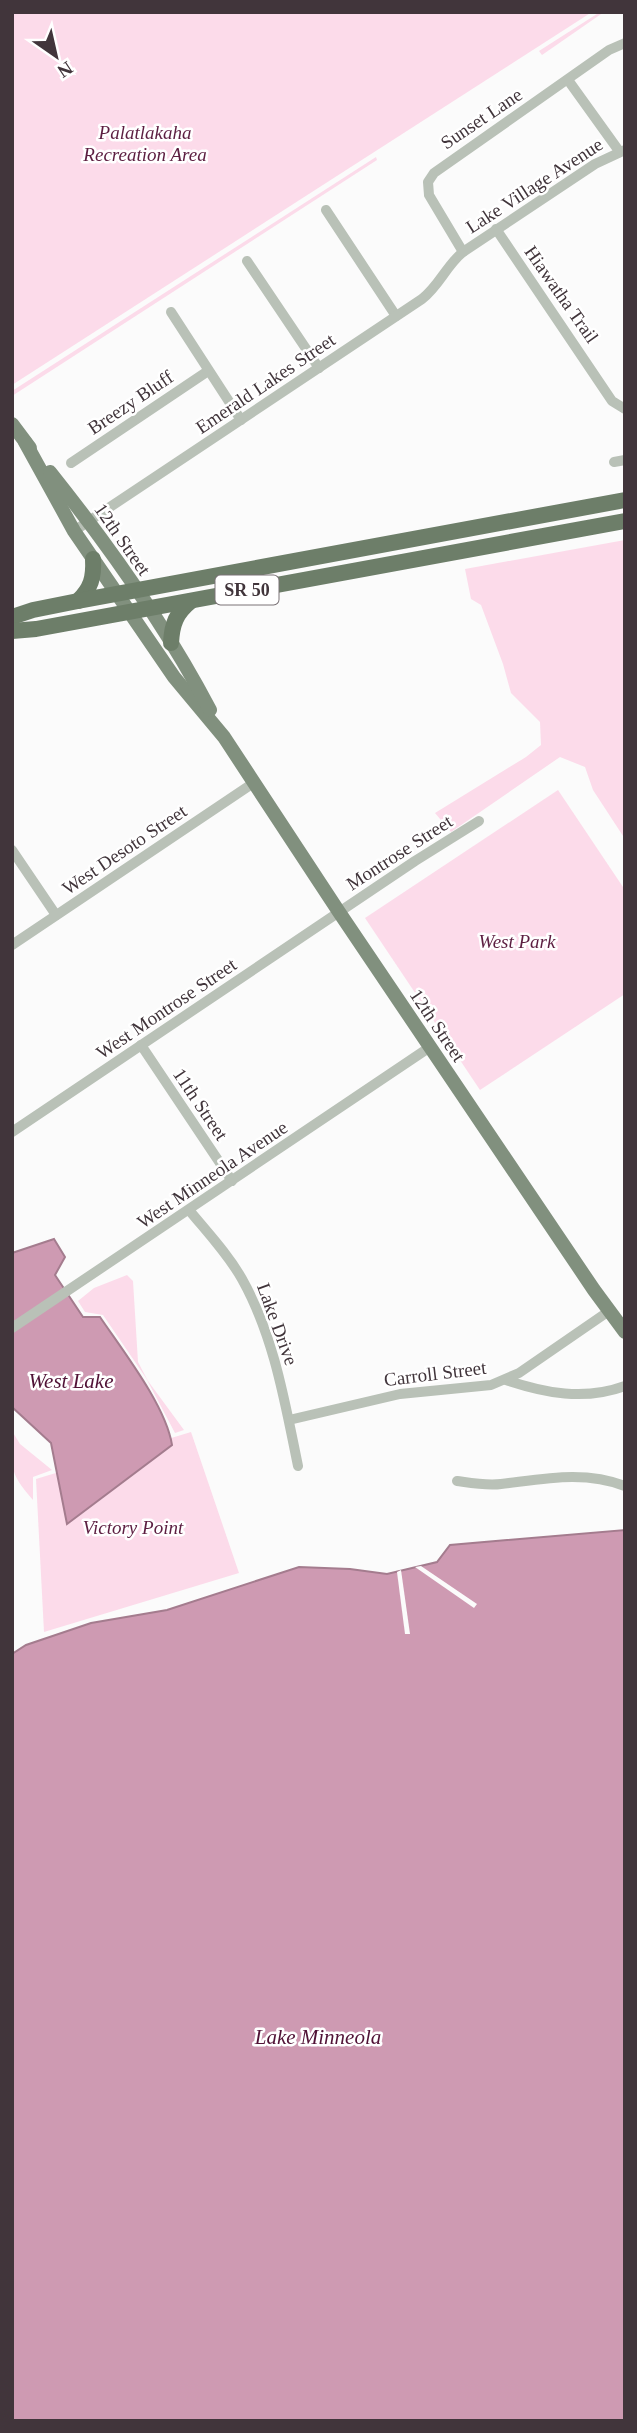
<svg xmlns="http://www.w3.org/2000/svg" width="637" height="2433" font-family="'Times New Roman',serif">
  <rect width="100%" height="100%" fill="#fbfbfb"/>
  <g fill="#fcdbea">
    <path d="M12,12H592L12,385Z"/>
    <path d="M600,12H604L542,55L539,51Z"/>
    <path d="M376,157L377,160L12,396V391Z"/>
    <path d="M625,540V839L593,790L585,767L560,757L451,832L435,813L526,757L541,745L540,722L511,693L503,664L481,605L471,599L465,569Z"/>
    <path d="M558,790L625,890V994L480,1090L365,918Z"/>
    <path d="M127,1275L133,1281L138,1362L148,1381L184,1430L175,1433L146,1378L103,1315L85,1312L78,1301L94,1288Z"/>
    <path d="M12,1431L20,1444L52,1470L33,1477V1500C8,1471 12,1468 12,1431Z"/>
    <path d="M191,1432L239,1573L44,1632L36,1479Z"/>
  </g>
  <g fill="#ce9ab2" stroke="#a47c8e" stroke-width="2">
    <path d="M54,1239L65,1257L55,1275L83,1317H100C123,1351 166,1406 172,1445L67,1524L51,1443L12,1407V1253Z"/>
    <path d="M625,1530V2421H12V1654L26,1645L91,1623L167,1610L299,1567L350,1569L387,1574L437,1562L450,1545Z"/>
  </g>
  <g fill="#fbfbfb">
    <path d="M421,1566L477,1604L474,1608L415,1567Z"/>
    <path d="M401,1570L410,1634H405L397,1572Z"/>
  </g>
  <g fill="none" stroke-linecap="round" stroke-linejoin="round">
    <g stroke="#b9c1b7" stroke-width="10">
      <path d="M568,80L619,151"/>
      <path d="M326,210L396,316"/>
      <path d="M496,229L612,401L625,409"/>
      <path d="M463,252L429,195L428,182L434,173L609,50L625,43"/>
      <path d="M247,261L319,368"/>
      <path d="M171,312L241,420"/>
      <path d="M614,462L625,460"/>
      <path d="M71,463L208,371"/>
      <path d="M74,531L422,299C439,286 446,266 463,252L595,164L625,150"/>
      <path d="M12,850L56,915"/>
      <path d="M12,945L255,782"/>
      <path d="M141,1045L232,1181"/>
      <path d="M12,1132L415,861L479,821"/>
      <path d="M189,1210C207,1232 228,1254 242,1279C274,1336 285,1403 298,1466"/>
      <path d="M12,1328L430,1047"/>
      <path d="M506,1380C545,1393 584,1401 625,1386"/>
      <path d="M289,1420L400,1394L491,1385L519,1373L609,1311"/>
      <path d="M457,1481C471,1483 487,1486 501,1484C543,1479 584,1470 625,1486"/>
    </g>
    <g stroke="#81907e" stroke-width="14">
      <path d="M12,424L30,448"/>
      <path d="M25,442L74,531L174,677L224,737L339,912L594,1290L625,1332"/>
      <path d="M50,472C109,546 166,626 210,710"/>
    </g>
    <g stroke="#6d7e69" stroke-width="16">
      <path d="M78,601C91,588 94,578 93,559"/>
      <path d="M12,617L33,610L78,601L625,500"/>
      <path d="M12,631L36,629L625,521"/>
      <path d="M171,643C172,624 176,613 191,601"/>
    </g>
  </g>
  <g text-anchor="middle" stroke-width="5" stroke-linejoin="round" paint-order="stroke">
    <rect fill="#fff" stroke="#7a7276" stroke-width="2" x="215.5" y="575.5" width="63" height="29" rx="5"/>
    <g font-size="18" font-weight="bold" fill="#41353b">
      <text x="247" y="596">SR 50</text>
    </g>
    <g font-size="19" fill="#41353b" stroke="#fff">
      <text transform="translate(481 118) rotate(-34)" y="7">Sunset Lane</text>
      <text transform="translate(534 185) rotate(-33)" y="7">Lake Village Avenue</text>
      <text transform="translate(562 294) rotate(55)" y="7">Hiawatha Trail</text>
      <text transform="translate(265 383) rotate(-34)" y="7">Emerald Lakes Street</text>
      <text transform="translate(130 402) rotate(-34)" y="7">Breezy Bluff</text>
      <text transform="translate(123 539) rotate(55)" y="7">12th Street</text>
      <text transform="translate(124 849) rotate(-34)" y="7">West Desoto Street</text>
      <text transform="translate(399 852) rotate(-33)" y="7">Montrose Street</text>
      <text transform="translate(166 1008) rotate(-34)" y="7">West Montrose Street</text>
      <text transform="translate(438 1025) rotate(56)" y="7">12th Street</text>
      <text transform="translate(201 1104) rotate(56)" y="7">11th Street</text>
      <text transform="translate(212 1174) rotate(-34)" y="7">West Minneola Avenue</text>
      <text transform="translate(278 1324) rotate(70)" y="7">Lake Drive</text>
      <text transform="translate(435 1373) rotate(-7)" y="7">Carroll Street</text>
    </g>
    <g font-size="19" font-style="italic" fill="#5c1e41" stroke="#fff">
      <text x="145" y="139">Palatlakaha<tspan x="145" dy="22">Recreation Area</tspan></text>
      <text x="517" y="948">West Park</text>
      <text x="133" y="1534">Victory Point</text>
    </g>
    <g font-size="21" font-style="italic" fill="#501236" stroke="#fff">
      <text x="71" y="1388">West Lake</text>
      <text x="318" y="2044">Lake Minneola</text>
    </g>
  </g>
  <rect width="637" height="2433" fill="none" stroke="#41353b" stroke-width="28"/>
  <g transform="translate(56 56) rotate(146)" stroke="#ffffff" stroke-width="5" paint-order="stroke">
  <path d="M0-5L12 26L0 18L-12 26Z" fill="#41353b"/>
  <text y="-10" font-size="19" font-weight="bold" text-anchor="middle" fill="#41353b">N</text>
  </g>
</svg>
